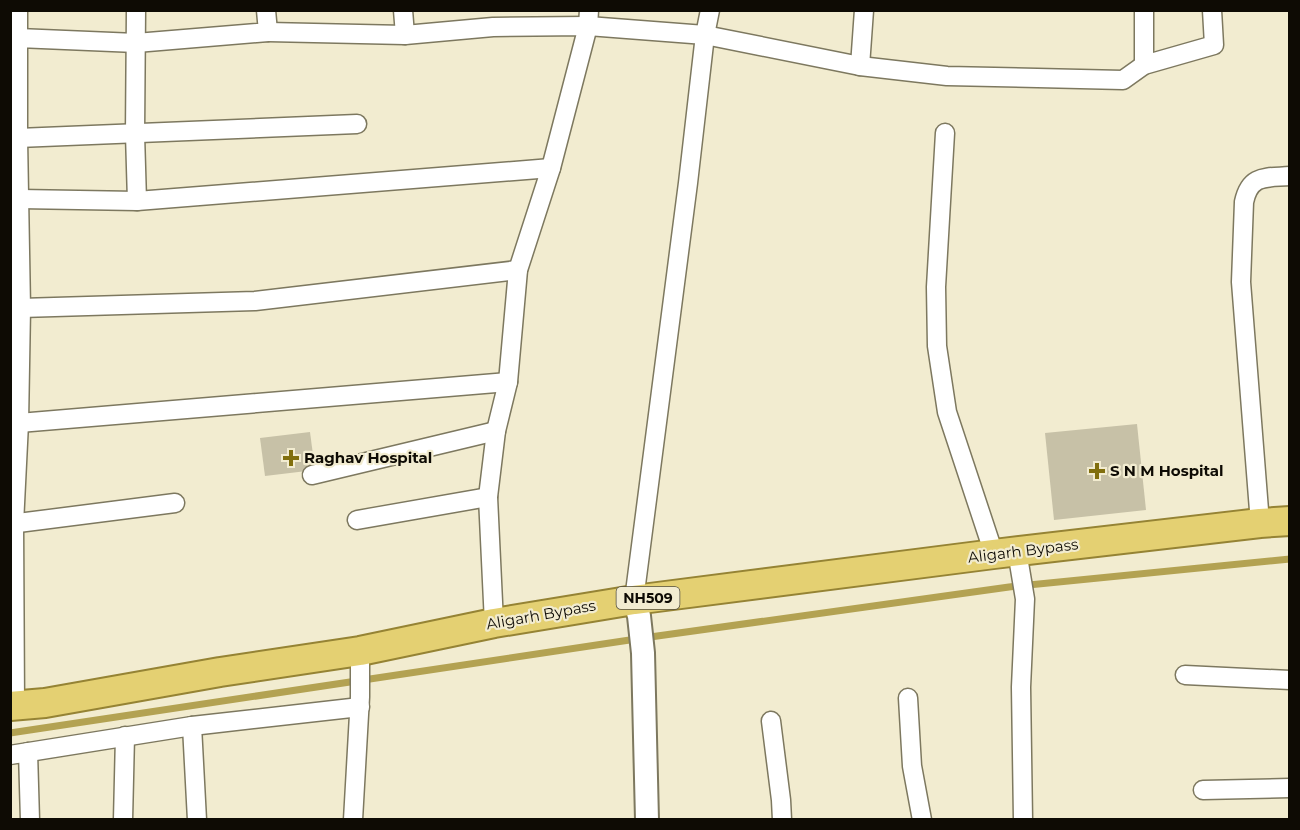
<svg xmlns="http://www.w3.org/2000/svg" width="1300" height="830" font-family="Montserrat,sans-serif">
  <rect width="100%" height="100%" fill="#f2ecd0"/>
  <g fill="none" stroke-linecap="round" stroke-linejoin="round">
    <path stroke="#b3a252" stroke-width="7" d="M10,733L643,638L1009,587L1290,559"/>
  </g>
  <g fill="#c7c1a7">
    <path d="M1137,424L1146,510L1054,520L1045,433Z"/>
    <path d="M310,432L315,470L265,476L260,438Z"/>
  </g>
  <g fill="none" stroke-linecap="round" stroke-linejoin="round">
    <defs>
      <g id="minor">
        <path d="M18,10V38"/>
        <path d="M136,10L135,134L137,201"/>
        <path d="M403,10L405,35"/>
        <path d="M1144,10V65"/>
        <path d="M268,32L405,35L493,27L588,26L705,35L860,66L947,76L1123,80L1144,65L1214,45L1212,10"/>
        <path d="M860,66L864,10"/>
        <path d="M945,133L936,287L937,346L947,412L994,554"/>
        <path d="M18,138L357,124"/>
        <path d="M20,199L137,201L551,168"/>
        <path d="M21,308L255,301L518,270"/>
        <path d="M19,423L508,382"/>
        <path d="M312,475L496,431"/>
        <path d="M357,520L488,497"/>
        <path d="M1260,523L1241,282L1244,202C1250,174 1266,178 1290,176"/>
        <path d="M10,524L175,503"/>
        <path d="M1017,551L1025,599L1021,687L1023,820"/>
        <path d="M634,600L688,183L705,35L710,10"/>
        <path d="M494,623L488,497L496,431L508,382L518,270L551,168L588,26L589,10"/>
        <path d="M1185,675L1290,680"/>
        <path d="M908,698L912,766L922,820"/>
        <path d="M15,706L14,524L19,423L21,308L18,138V38L136,43L268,32L266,10"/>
        <path d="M771,721L781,800L782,820"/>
        <path d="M192,726L197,820"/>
        <path d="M28,752L30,820"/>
        <path d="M10,755L192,726L360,707"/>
        <path d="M1203,790L1290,788"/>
        <path d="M123,820L125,736"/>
        <path d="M353,820L360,697V651"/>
      </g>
      <path id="tertiary" d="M634,600L639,616L643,653L647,820"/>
      <path id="trunk" d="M10,706L45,703L220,672L360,651L494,623L634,600L994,554L1260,523L1290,521"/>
    </defs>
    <use href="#minor" stroke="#7d785f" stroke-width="21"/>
    <use href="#tertiary" stroke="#7d785f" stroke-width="26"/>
    <use href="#trunk" stroke="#958334" stroke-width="32"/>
    <use href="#minor" stroke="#fff" stroke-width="18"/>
    <use href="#tertiary" stroke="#fff" stroke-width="22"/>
    <use href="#trunk" stroke="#e4d072" stroke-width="28"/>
  </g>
  <g fill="#816f0d" stroke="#f2ecd0" stroke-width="2">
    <path d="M288 449h6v6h6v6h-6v6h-6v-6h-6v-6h6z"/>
    <path d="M1094 462h6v6h6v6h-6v6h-6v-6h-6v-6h6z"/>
  </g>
  <g text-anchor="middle" stroke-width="4.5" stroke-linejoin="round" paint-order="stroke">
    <rect fill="#f2ecd0" stroke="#524e41" stroke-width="1.5" x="616.5" y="587" width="63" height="22" rx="4.5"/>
    <g font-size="14" font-weight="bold" fill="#0e0b04">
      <text x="648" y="603">NH509</text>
    </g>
    <g font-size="15" font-weight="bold" fill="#0e0b04" stroke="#f2ecd0" text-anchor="start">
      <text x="304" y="463">Raghav Hospital</text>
      <text x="1110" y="476">S N M Hospital</text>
    </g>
    <g font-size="15" fill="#0e0b04" stroke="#f2ecd0">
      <text transform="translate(1023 551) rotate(-7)" y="5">Aligarh Bypass</text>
      <text transform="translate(541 615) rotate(-10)" y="5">Aligarh Bypass</text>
    </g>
  </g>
  <rect width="1300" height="830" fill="none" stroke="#0e0b04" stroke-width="24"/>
</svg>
